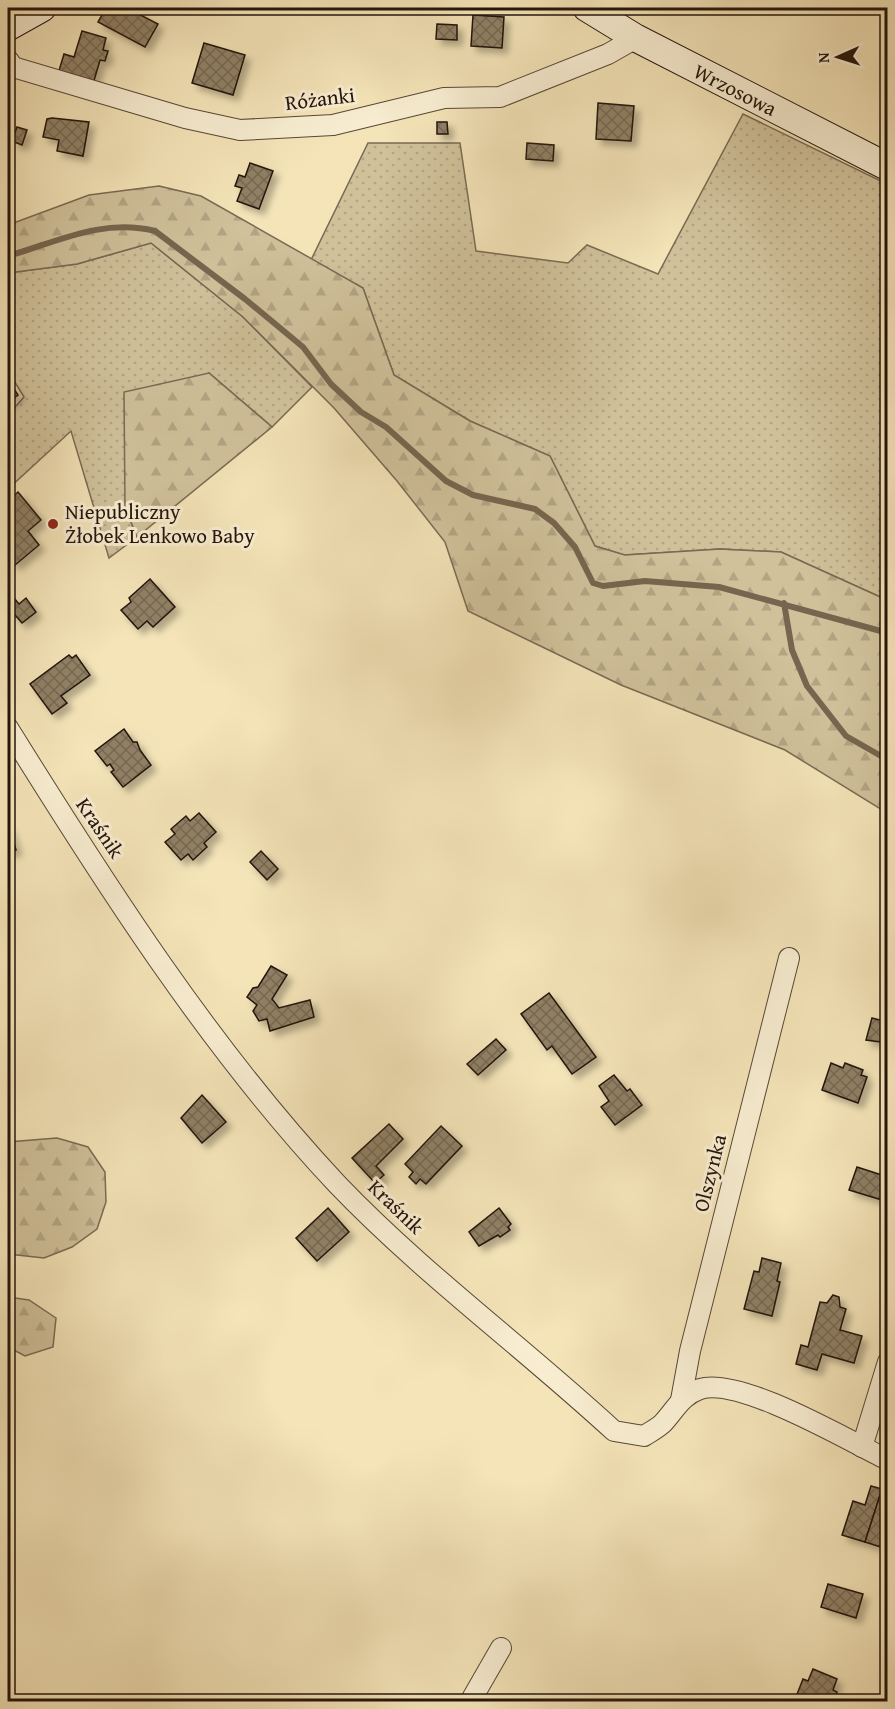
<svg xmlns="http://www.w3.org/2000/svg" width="895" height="1709" font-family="'Gentium Book Plus',serif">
  <defs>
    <pattern id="grass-dots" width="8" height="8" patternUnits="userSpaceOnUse" patternTransform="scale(1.5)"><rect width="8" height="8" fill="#d0c19b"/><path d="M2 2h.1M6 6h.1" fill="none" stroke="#b2a584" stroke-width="1.8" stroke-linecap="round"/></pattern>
    <pattern id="forest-firs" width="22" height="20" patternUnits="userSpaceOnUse" patternTransform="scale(1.5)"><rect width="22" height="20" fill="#d0c19b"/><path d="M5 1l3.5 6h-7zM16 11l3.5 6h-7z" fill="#b2a584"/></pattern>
    <pattern id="building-cross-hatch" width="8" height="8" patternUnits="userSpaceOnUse" patternTransform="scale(1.5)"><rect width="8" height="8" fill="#908065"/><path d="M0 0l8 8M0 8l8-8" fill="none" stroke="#756851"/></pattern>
    <filter id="shadow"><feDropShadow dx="5.5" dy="5.5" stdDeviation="3" flood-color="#0004"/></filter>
  </defs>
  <rect width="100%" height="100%" fill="#f4e4b8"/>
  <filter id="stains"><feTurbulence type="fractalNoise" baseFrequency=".00333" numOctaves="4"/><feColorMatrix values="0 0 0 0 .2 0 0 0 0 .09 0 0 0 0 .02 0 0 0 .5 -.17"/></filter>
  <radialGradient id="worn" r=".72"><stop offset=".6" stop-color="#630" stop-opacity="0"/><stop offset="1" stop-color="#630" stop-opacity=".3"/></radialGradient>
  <g fill="url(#grass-dots)" stroke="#7a6a53" stroke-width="1.5">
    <path d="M743,114L887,184V600L781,552L720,549L624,555L595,546L550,456L470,421L394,375L363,288L311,260L368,143H460L476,251L568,263L587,245L658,274Z"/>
    <path d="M151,243L243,317L312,387L272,427L209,373L125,507L137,537L109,558L71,431L8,489V415L24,397L8,371V273L77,264Z"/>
  </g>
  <g fill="url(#forest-firs)" stroke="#7a6a53" stroke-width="1.5">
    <path d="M159,186L201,196L363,288L394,375L470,421L550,456L595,546L625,555L720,549L781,552L887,600V813L785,750L621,685L468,611L445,542L397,481L334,408L243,317L151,243L77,264L8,273V225L89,195Z"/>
    <path d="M209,373L272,427L137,537L125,507L124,392Z"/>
    <path d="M57,1138L88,1147L105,1172L106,1202L97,1229L72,1247L44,1258L8,1254V1142Z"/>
    <path d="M8,1297L29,1300L56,1318L53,1347L25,1356L8,1347Z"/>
  </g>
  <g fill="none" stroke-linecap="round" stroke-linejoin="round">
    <g stroke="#76664f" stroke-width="6">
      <path d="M8,256C57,242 102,218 155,231L245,299L303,347L331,384L361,412L386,427L446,481L473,495L535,509L554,523L575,547L593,583L603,586L645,581L719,587L888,633"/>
      <path d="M784,603L792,650L807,686L846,736L888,760"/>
    </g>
  </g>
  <g fill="url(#building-cross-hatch)" stroke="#23140b" stroke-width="1.5" filter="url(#shadow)">
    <path d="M106,8H127L158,24L145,47L98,22Z"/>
    <path d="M473,15L504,17L502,48L471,46Z"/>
    <path d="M437,24L457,25V40L436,39Z"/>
    <path d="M82,31L106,38L103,50L108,51L105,61L100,60L93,84L58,74L64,54L74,57Z"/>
    <path d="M204,43L245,55L233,95L192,83Z"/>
    <path d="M598,103L634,106L631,141L596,139Z"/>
    <path d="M52,118L89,122L83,156L57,151L59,140L43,137L47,119Z"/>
    <path d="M437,122H447L448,134H437Z"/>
    <path d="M17,127L27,130L22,145L12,141Z"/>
    <path d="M527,143L554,145L553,161L526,159Z"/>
    <path d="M250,163L273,171L259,209L237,201L242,188L235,186L239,175L245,177Z"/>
    <path d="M8,380L18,395L8,402Z"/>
    <path d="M18,492L41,520L28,531L39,545L15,565L8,556V501Z"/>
    <path d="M150,579L175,607L153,627L147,621L138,629L121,610L131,602L129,598Z"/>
    <path d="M14,598L19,604L26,598L36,612L22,623L8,607Z"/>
    <path d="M69,655L72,658L76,655L90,675L61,696L67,703L52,714L30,684Z"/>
    <path d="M124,729L133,742H137L140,750L151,765L123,787L111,772L114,770L110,764L107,766L95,751Z"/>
    <path d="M199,813L216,832L204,843L207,847L193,860L188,854L181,860L165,842L175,834L171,829L186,816L190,821Z"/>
    <path d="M9,826L16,850L8,852V827Z"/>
    <path d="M261,851L278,869L267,880L250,862Z"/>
    <path d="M271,966L287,975L272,999L279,1008L310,1000L314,1017L270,1031L267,1019L259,1021L253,1011L257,1005L247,997L253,988L258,987Z"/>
    <path d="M549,993L596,1057L572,1074L552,1046L547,1050L521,1014Z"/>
    <path d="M872,1018L888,1022V1043L866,1040Z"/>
    <path d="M496,1039L506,1050L478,1075L467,1064Z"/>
    <path d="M831,1063L843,1068L845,1063L863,1070L861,1075L867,1077L858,1103L822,1090Z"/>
    <path d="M614,1075L627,1091L630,1089L642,1105L615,1125L601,1107L609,1101L599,1086Z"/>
    <path d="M202,1095L226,1122L202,1143L181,1118Z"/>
    <path d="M389,1124L403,1139L376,1166L384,1175L375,1183L352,1158Z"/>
    <path d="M441,1126L462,1146L426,1184L420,1179L416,1184L409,1177L413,1172L405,1164Z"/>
    <path d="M857,1167L888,1177L882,1200L849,1190Z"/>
    <path d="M328,1208L349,1232L317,1261L296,1238Z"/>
    <path d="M499,1208L511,1224L508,1227L510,1230L500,1237L498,1235L479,1246L469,1232Z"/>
    <path d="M762,1258L781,1263L777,1281L780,1282L772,1316L744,1309L754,1271L759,1272Z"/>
    <path d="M833,1295L839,1297L840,1307L846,1309L840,1330L862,1336L854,1363L822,1354L817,1370L796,1364L801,1345L808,1347L820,1302L827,1303Z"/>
    <path d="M871,1486L882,1489L865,1542L842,1535L853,1501L865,1505Z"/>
    <path d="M882,1489L888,1491L887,1549L865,1542Z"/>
    <path d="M828,1584L863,1594L856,1618L821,1607Z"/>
    <path d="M813,1669L837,1679L833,1690L837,1692L833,1702H794L803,1679L808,1681Z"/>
  </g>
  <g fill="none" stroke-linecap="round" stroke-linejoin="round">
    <defs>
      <g id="street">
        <path d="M8,60L13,67L185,118L240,130L333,125L444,98L500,97L608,54L636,38"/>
        <path d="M8,728C105,884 211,1050 337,1184C422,1273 523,1347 614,1431L644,1436C650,1432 658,1428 663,1423C675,1410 682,1395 700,1389C739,1376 849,1441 888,1460"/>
        <path d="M681,1400L690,1351L789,958"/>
        <path d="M862,1447L888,1362"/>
        <path d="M470,1702L501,1648"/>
      </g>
      <g id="secondary">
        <path d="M587,8L636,38L888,167"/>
        <path d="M8,27L42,8"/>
      </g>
    </defs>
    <use href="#street" stroke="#574836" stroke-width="22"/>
    <use href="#secondary" stroke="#23140b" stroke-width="29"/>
    <use href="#street" stroke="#f8edd1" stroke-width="20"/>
    <use href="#secondary" stroke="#f8edd1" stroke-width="27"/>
  </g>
  <circle fill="#8f2418" stroke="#f8edd1" stroke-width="2" cx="53" cy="524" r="6"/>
  <g text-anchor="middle" stroke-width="6" stroke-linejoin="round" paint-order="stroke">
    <g font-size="21" fill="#23140b" stroke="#f8edd1">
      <text transform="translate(735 90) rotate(27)" y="7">Wrzosowa</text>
      <text transform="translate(320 99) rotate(-7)" y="7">Różanki</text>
      <text transform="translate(100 828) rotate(56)" y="7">Kraśnik</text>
      <text transform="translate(710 1173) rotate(-76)" y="7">Olszynka</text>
      <text transform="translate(396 1207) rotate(44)" y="7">Kraśnik</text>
    </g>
    <g font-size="21" fill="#23140b" stroke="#f8edd1" text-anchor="start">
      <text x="65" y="519">Niepubliczny<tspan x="65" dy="24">Żłobek Lenkowo Baby</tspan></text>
    </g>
  </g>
  <rect width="895" height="1709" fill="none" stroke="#f4e4b8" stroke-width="30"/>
  <rect x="9" y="9" width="877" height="1691" fill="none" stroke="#23140b" stroke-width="3"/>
  <rect x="15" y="15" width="865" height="1679" fill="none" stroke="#23140b" stroke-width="1.5"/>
  <g transform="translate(838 57) rotate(267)" stroke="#f8edd1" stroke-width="4.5" paint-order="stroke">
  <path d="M0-4.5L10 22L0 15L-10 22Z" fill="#23140b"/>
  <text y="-9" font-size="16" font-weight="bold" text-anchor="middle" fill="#23140b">N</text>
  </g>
  <rect width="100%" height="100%" filter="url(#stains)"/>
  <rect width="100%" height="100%" fill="url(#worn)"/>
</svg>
